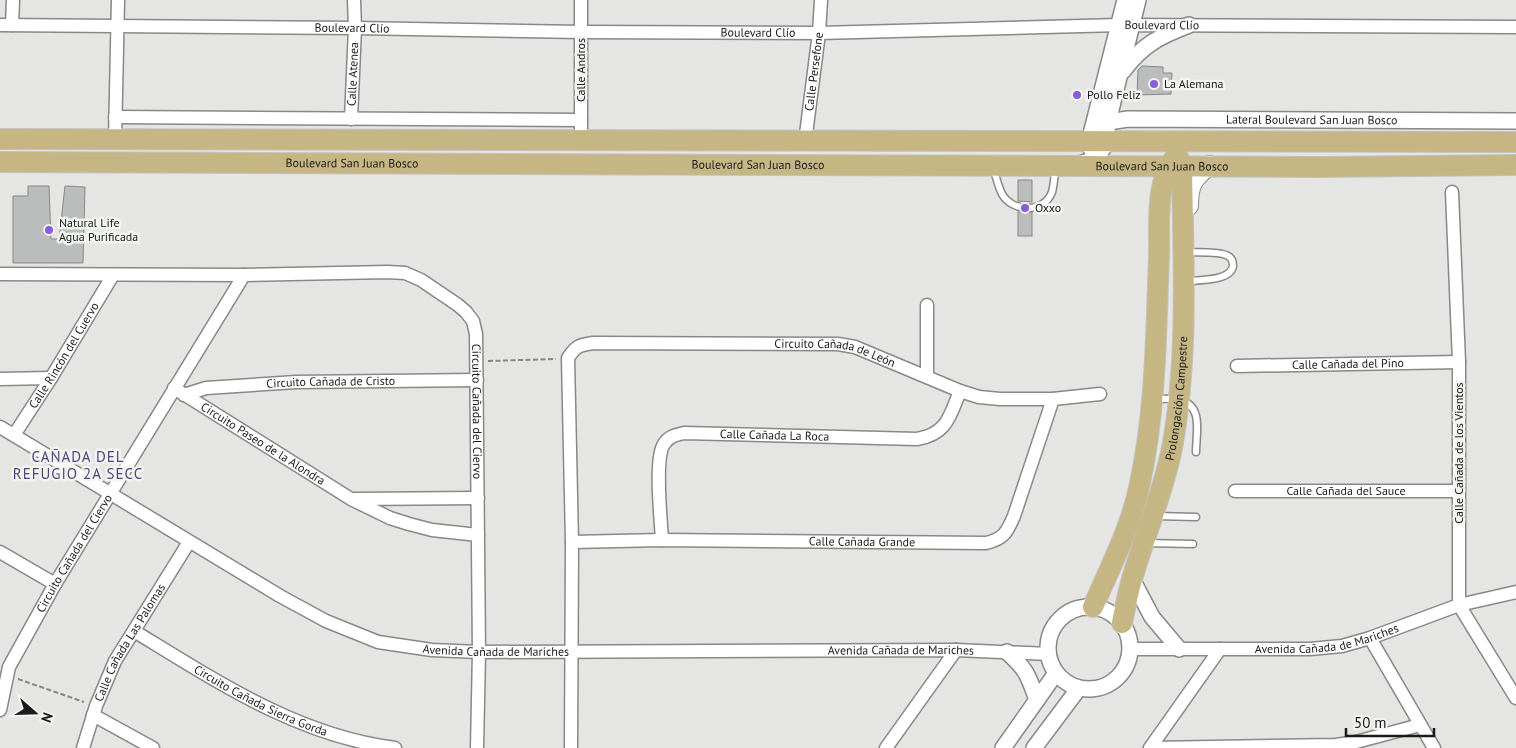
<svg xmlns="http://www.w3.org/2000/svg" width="1516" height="748" font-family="'PT Sans',sans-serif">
  <rect width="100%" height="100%" fill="#e5e6e3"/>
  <g fill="#babdbb" stroke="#858886">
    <path d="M1142,66L1163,67V73H1172L1171,94L1137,95L1138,70Z"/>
    <path d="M1018,180H1032V202L1018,201Z"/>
    <path d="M28,186H49L51,239H59L65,186L85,187L83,263H13V196H28Z"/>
    <rect x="1018" y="212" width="14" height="24"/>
  </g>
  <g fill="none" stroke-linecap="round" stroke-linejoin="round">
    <defs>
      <g id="service">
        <path d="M993,168C996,176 998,186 1002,194C1012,212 1044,214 1052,192C1054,185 1054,176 1056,169"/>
        <path d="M1185,252C1195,253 1220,251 1228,256C1232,258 1233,263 1233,266C1231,281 1199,280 1187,281"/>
        <path d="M1154,399C1162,399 1171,398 1179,400C1204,405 1196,433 1196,452"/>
        <path d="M1155,516L1196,517"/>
        <path d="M1146,543L1193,544"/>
      </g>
      <g id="minor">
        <path d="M581,0V140"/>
        <path id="s1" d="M0,25L355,28L581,32L819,33L1119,25L1516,27"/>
        <path d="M12,25L13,0"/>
        <path d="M115,117L581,120"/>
        <path id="s2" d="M351,119L355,28L354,0"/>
        <path d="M115,139L118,0"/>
        <path id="s3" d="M805,142L819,33L821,0"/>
        <path d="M1452,192L1459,362V605L1516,698"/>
        <path id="s4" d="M0,274L244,275L388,272L405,273L421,280L458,305L466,312L473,321L476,334L479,652L477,748"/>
        <path d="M927,305V377"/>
        <path id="s5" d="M1237,366L1459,362"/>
        <path d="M0,379L51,378"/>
        <path id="s6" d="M174,388L351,499L390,518L409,524L432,530L478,535"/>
        <path id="s7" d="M184,395L206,388L296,382L477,380"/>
        <path id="s8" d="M0,427L280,596L326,621L378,642L432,650L479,652L956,650L1049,654"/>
        <path id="s9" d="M14,435L51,378L113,275"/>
        <path id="s10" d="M1235,491H1458"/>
        <path d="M355,499L478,498"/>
        <path id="s11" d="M662,540C661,520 654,458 664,444C669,436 676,435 684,433L917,439C947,434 950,416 960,391"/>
        <path id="s12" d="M572,542L662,540L986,543C1004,539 1007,532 1014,516L1053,399"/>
        <path d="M0,552L55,584"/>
        <path id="s13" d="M134,631C216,681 298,736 395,748"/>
        <path d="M1370,638L1434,748"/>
        <path id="s14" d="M1130,649H1310L1342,646L1370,638L1459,605L1516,592"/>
        <path id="s15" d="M0,710L9,667L55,584L244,275"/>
        <path d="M93,715L153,748"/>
        <path id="s16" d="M83,748L96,706L115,661L189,542"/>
        <path id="s17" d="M571,748L572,542L568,358C576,346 579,345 593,343L838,344L855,347L960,391L979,397L1000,399H1053L1100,394"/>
        <path d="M886,748L956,650"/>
        <path d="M1150,748L1336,745L1356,742L1420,725"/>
        <path d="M1150,748L1220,649"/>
      </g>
      <g id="tertiary">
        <path d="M1123,71C1142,45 1160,36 1189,25"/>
        <path id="s18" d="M1108,122L1128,119L1516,121"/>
        <path d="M1092,151L1090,142L1092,130L1125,0"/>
        <path d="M1080,164L1097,158L1105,145L1108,122L1138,0"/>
        <path d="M1132,579L1152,617L1179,649"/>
        <circle cx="1089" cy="648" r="41"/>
        <path d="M1007,652C1027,670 1028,675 1037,700"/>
        <path d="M1003,748L1056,673"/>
        <path d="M1034,748L1079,688"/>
      </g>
      <path id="secondary" d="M1189,206C1189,184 1193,179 1210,165"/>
      <g id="primary">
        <path d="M0,139L1516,142"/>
        <path id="s19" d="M0,162L1321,167L1516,165"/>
        <path d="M1093,607C1110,567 1132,526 1140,483C1156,409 1156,333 1159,257C1160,224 1154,182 1177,155"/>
        <path id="s20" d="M1122,623C1125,608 1128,593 1132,579C1145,535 1163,493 1172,448C1189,355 1183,260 1182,165L1176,154"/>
      </g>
    </defs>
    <use href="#service" stroke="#888986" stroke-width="9"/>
    <use href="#minor" stroke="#888986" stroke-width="15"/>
    <use href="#tertiary" stroke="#888986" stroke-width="18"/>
    <use href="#secondary" stroke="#888986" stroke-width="20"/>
    <use href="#primary" stroke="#c3c3c3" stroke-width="22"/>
    <g stroke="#858683" stroke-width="2" stroke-dasharray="5 2.5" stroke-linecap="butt">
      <path d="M488,361L556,359"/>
      <path d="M18,679L84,702"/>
    </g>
    <use href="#service" stroke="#fff" stroke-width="6"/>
    <use href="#minor" stroke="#fff" stroke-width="12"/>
    <use href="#tertiary" stroke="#fff" stroke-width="15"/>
    <use href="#secondary" stroke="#fff" stroke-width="18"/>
    <use href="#primary" stroke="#c5b683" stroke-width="20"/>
  </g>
  <g fill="#895dd7" stroke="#f2f4f0" stroke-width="2">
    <circle cx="1154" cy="84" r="5"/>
    <circle cx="1077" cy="95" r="5"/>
    <circle cx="1025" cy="208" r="5"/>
    <circle cx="49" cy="230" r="5"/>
  </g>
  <g text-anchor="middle" stroke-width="5" stroke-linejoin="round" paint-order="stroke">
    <g font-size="12" fill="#191a19" stroke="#f2f4f0">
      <text dy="4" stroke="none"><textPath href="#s1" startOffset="1162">Boulevard Clío</textPath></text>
      <text dy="4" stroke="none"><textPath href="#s1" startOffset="352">Boulevard Clío</textPath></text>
      <text dy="4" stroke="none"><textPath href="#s1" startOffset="758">Boulevard Clío</textPath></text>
      <text transform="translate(581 70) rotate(-90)" y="4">Calle Andros</text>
      <text dy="4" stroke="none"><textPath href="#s3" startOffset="71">Calle Persefone</textPath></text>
      <text dy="4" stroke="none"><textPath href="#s2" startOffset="45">Calle Atenea</textPath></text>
      <text dy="4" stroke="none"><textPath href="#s18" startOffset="204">Lateral Boulevard San Juan Bosco</textPath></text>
      <text dy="4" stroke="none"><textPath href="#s19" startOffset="352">Boulevard San Juan Bosco</textPath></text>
      <text dy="4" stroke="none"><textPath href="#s19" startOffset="758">Boulevard San Juan Bosco</textPath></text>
      <text dy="4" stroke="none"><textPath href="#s19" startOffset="1162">Boulevard San Juan Bosco</textPath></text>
      <text dy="4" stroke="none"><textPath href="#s17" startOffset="664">Circuito Cañada de León</textPath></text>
      <text dy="4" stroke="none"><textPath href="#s9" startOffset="94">Calle Rincón del Cuervo</textPath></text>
      <text dy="4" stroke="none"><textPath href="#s5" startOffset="111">Calle Cañada del Pino</textPath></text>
      <text dy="4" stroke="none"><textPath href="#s7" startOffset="148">Circuito Cañada de Cristo</textPath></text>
      <text dy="4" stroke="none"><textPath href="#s20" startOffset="232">Prolongación Campestre</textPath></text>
      <text dy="4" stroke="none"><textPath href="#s4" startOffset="580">Circuito Cañada del Ciervo</textPath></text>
      <text dy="4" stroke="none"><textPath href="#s11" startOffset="211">Calle Cañada La Roca</textPath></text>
      <text dy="4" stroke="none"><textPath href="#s6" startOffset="105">Circuito Paseo de la Alondra</textPath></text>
      <text transform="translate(1459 453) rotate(-90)" y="4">Calle Cañada de los Vientos</text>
      <text dy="4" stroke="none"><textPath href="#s10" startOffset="111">Calle Cañada del Sauce</textPath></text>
      <text dy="4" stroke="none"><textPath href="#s12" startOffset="290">Calle Cañada Grande</textPath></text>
      <text dy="4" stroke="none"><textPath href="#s15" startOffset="175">Circuito Cañada del Ciervo</textPath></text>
      <text dy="4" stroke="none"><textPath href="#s14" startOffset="198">Avenida Cañada de Mariches</textPath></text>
      <text dy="4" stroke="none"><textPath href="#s16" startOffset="116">Calle Cañada Las Palomas</textPath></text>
      <text dy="4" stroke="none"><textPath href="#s8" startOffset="554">Avenida Cañada de Mariches</textPath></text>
      <text dy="4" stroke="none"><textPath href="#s8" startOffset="959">Avenida Cañada de Mariches</textPath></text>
      <text dy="4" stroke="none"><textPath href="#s13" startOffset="145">Circuito Cañada Sierra Gorda</textPath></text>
    </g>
    <g font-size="12" fill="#191a19" stroke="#f2f4f0" text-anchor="start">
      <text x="1164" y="88">La Alemana</text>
      <text x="1087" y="99">Pollo Feliz</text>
      <text x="1035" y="212">Oxxo</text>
      <text x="59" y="227">Natural Life<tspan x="59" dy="14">Agua Purificada</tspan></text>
    </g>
    <g font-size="15" letter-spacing="1" fill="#56427f" stroke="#f2f4f0">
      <text x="78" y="462">CAÑADA DEL<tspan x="78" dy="17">REFUGIO 2A SECC</tspan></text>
    </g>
  </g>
  <g transform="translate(35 713) rotate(110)" stroke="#f2f4f0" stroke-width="4" paint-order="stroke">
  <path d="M0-4L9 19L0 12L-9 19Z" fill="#191a19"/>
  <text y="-8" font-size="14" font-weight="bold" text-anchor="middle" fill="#191a19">N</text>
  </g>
  <path d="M1346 728v8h88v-8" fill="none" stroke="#191a19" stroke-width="2.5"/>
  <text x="1354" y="728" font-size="15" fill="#191a19" stroke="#f2f4f0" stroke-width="4" paint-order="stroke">50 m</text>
</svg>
